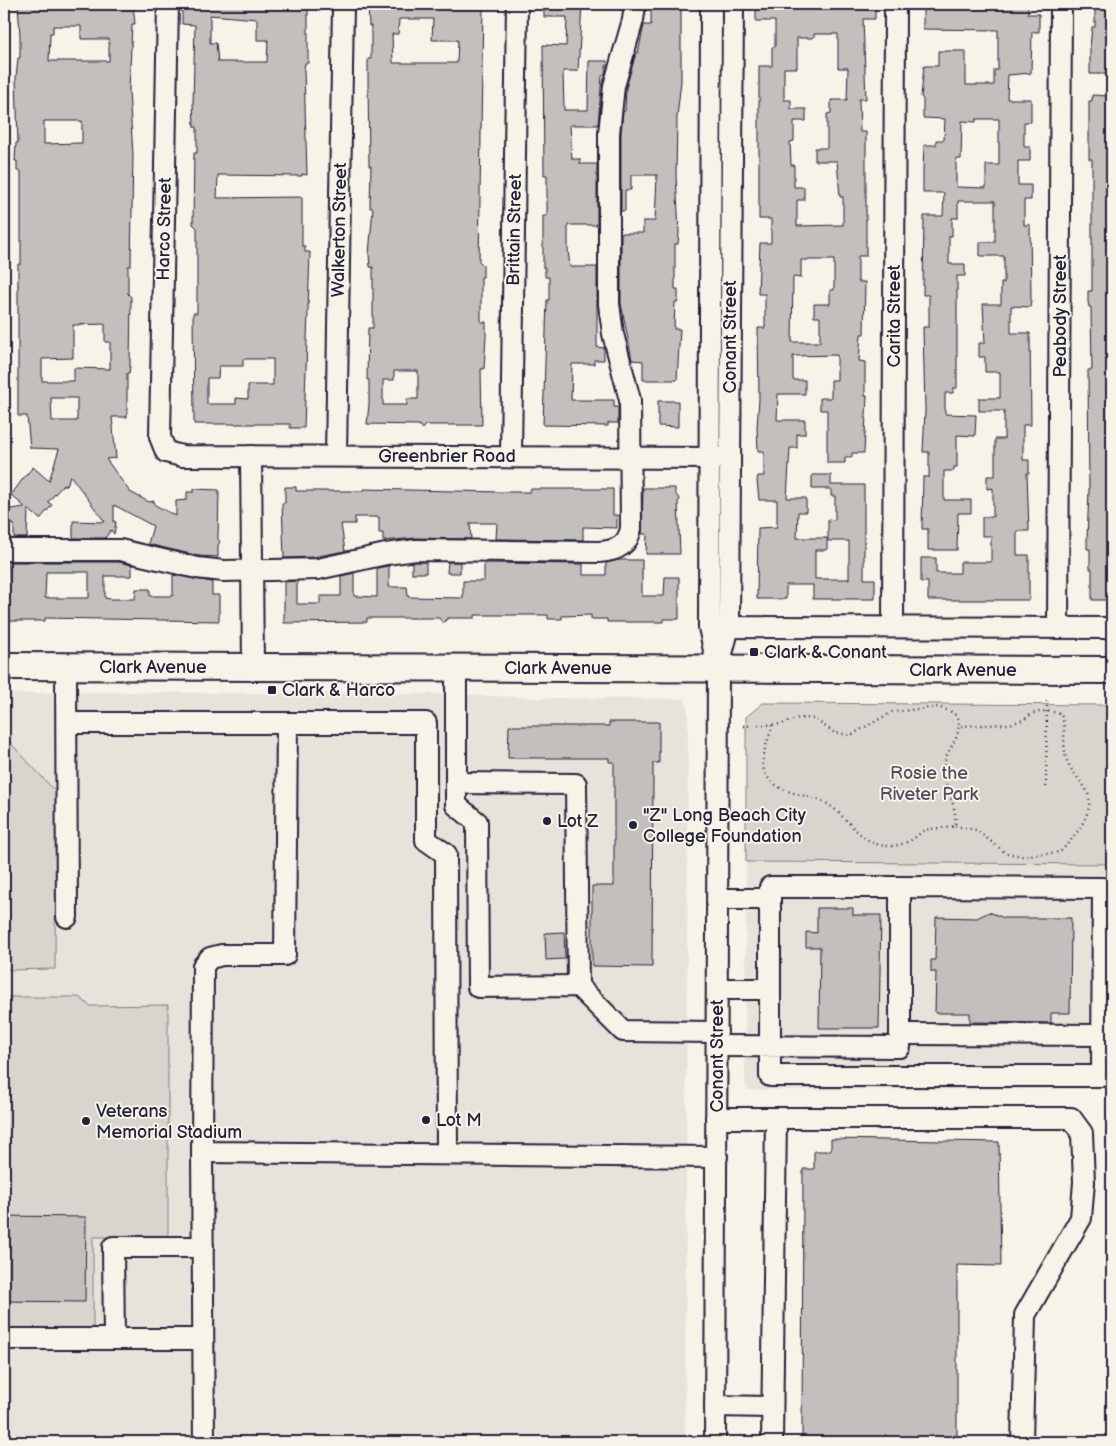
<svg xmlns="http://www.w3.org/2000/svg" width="1116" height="1446" font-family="'Balsamiq Sans',sans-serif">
  <rect width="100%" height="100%" fill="#f7f3e8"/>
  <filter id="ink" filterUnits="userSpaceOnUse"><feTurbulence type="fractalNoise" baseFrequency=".02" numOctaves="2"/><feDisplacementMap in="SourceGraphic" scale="10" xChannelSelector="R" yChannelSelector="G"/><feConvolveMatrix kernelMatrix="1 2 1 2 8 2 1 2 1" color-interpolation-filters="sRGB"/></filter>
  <g filter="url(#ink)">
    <g fill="#e7e3db">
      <path d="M84,692L444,694L540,698L685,699L688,711L685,1442H4V694Z"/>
      <path d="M746,862L1112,864V1089L748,1090L745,1085Z"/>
    </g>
    <g fill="#d8d5cf" stroke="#7d7c85">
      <path d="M763,703L1112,705V864L746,862V717Z"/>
      <path d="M4,736L56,792L55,969L4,970Z"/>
      <path d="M4,997H79L90,1006L168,1005V1237H93V1331H4Z"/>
    </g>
    <g fill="#c2bfbd" stroke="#22223b" fill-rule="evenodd">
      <path d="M18,4H133L135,24H132L129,91L133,154L131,266H128V294L131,297L130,366L129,373H127V417H112L116,458L106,459L130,492L149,502L154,501L155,505L176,516V501L187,500V492H194V489L219,490L218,539L220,542L218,545V557L199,556L148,544L153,526L114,505V522H116L114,534L111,530L105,538H73V521L105,522L70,475L67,486L63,485L48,502L52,505L40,519L28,509L27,538H14V524L4,525V510L25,507L11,495L22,480L33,467L49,481L59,449L30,448L27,416H18V264H21V171H17V161H15L16,143H18L16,78L18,58H20V36ZM53,26H81V39H109V61H49L50,33H53ZM44,121H82V143L44,144ZM105,324V342H110V369L74,368V381H42V359L73,358V325ZM51,398H77V421H52Z"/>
      <path d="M182,4H308V63H305L304,69L307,175L302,174V176L218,175L217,198L302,197V246H305V252H310L304,428H290V424H194L193,313H197V228L193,224L194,153H197V127H194L193,102L195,25L182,24ZM210,15L257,19V40H268L267,62H218L216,43H210ZM243,359H273V385H248V399L236,398V404H207V378H218L219,366H243Z"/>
      <path d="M368,4H483L479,261L483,265V277H481V322H486V336L484,369H481L482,425H425L422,429L419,425L367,424L369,404V380H367L368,328H373V267H370L369,254L373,208H370L371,166H369L368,79V59H371V26H369ZM399,19H433L432,40H458L457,63H393L392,34H398ZM394,371H418V399H407V405H383V380H394Z"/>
      <path d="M544,4H582L578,71H563L564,110H588L589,61H607L605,74L602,76L598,125H570L572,159H580V164H597V225H568V249L570,267H597V347L604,348V360H594V364H572L571,400H614V407H618V423H608V426L543,425L547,300H549V277H545V268H543V216H547V175H544L543,45L566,46L567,17H544Z"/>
      <path d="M651,4H681V81L677,117L676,176L679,232L678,244H675V289H678V302H675L674,329H680L677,380H643V361L632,360L621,303V233H643V221H655L657,175H631V190H625V211H621V134L623,111H625L626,88L636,53H638L644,25H651Z"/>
      <path d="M756,4H875V19H863L866,99H859L860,132H866V256H858V282H865L864,334H861L859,361L865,362V396H867L864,453H852V457H845V463H827V410H820V398H831V380H837V355L793,356V380H805V394H778L777,420H805V434H797V448H790L787,498H806V512H798L797,538H827V550H815V579H849V541H828V519L835,520V496H831V489H812V475H831V485H864V579H875V599H813V585H786V599H757L758,528L777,527V500H759L757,480L758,476H764V451H758L757,427L759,399L758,328H765V294H758L760,243H771V219H759V66H772V47H775V21H756ZM814,34H838V68H848L847,100H831V113L827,114V148H815V161H837L840,197H843V225L797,226V200H804V187H794V165H791L790,142L794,141V121H806V109H791V100H784V68H797V38H811L814,37ZM801,260H834V290H830V304H814V317H820V342H792L793,277L801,278Z"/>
      <path d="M923,4H1028V14H1039V32H1032L1031,73L1008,75L1007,99H1031V122H1024V147H1030V161H1018V185H1031V200H1024V225H1030L1031,300L1030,307L1011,306V333H1030L1031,425H1023V460H1029V473H1027L1029,531H1017V555H1029V600H928V582H921V558H936V573H960V562H991V536H982V517H993V488L987,489V476H995V439H1004V411H979V398H1000V372H985V357H979V343H985L983,304H1001V283H1004V256H980V242H995V201H958V218H952V236H949V264H965V276H957V388H953V393H945V414L976,415L975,436L957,435V467H954V471H944V500H971V513H958L957,550H928V529H922L923,477H929V452H923L925,411L923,327H929V295H923L924,216H943L944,193H923V169L924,145H936V140H944L945,119L923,118V99L921,97L924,66H938V51H966V85H994V70H998V30L923,29ZM976,119H999V165H986V188L956,187V159H961L962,121L976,122Z"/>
      <path d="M1095,4H1112V74H1090V47L1092,27H1095Z"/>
      <path d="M1092,95L1109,96V108H1112V600H1092V569H1090V549H1087V539L1089,490L1088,370H1092L1091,307H1089L1088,302V291H1092V159H1089V101H1092Z"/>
      <path d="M658,401H678V427L658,426Z"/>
      <path d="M285,487H296V491H363V489L500,492H530V489H613V515H617V528L583,527V540L496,539L497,523H470L471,539L416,538L383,541V533H379V517H355V524H341L345,551L313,557L284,558L282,503H285Z"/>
      <path d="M643,488H675V493L680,500L678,502L680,554H646L647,534H642Z"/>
      <path d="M618,560H642V596H664L665,577H679V619H664V622H607V619H591V615L562,616V619H548V615H475V618H448L443,623L439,618H367V622L284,623V582L297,581V604H320V596H341V576L354,573V596L377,597V568L389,566V587H407L408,597L463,598V581H484V563L583,564V575H606V563Z"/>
      <path d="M8,562H119L132,565V576H105V598L111,599H135L136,589H150V596H173V575L212,582V595H219V621L45,618V621H4V583H7ZM46,572H89V598H45Z"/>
      <rect x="412" y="562" width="14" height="11"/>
      <path d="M448,562H460V573H447Z"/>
      <path d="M609,722H659V763H653L652,967L592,966V886H614V762H609V758H508L509,726H609Z"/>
      <path d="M817,908H853V915H881L879,1028H819L820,947H806V932L817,933Z"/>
      <path d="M989,912L1004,918H1071L1070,1013H1051V1023L970,1022V1013H935L936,972H931V960H935L936,917L977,918Z"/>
      <path d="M564,932L565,959L546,960L545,933Z"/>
      <path d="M831,1139L999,1142L1001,1266L957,1265V1442H802L803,1169H814V1151H831Z"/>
      <path d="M4,1216L86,1217L85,1302L4,1301Z"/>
    </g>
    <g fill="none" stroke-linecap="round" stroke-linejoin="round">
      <defs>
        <g id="minor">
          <path d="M168,4L160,437L166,452L182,456L729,458"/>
          <path d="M711,4L709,627L718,669L715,1442"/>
          <path d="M251,456L253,667"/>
          <path d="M336,456L343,4"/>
          <path d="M511,456L517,4"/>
          <path d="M4,550H120L197,568L224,571L318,569L386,554L416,550L599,552C616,551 628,546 631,528L630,400L613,334L609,304V133L614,86L633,20L635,4"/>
          <path d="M716,627L1112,628"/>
          <path d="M893,627L895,4"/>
          <path d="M1058,628L1061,4"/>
          <path d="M719,665L729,627L733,4"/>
          <path d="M66,666L67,917"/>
          <path d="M456,668V805L477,822L478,987L578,986L623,1031L717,1032"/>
          <path d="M67,723H287L285,955H222L210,958L203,966L202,1152L717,1157"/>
          <path d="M287,723H426V840L446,854L447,1153"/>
          <path d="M456,783L576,784L578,986"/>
          <path d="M718,899H770"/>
          <path d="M717,989H770"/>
          <path d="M900,1034L1102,1035"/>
          <path d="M717,1046C778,1046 839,1047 900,1047V887H770C770,950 770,1013 770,1076H1102L1103,888L900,887"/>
          <path d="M716,1118H776"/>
          <path d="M202,1152L204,1442"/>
          <path d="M4,1339H203"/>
          <path d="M114,1339L113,1247H203"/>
          <path d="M715,1406L772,1407"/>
          <path d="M772,1442L776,1118H1071L1082,1133L1084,1182L1081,1218L1025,1315L1022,1442"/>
        </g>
        <path id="major" d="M4,666L1112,670"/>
      </defs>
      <use href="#minor" stroke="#22223b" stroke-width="24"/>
      <use href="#major" stroke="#22223b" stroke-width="30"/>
      <g stroke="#22223b" stroke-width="2.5" stroke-dasharray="1 4" stroke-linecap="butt">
        <path d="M743,726L782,724L798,718H805L814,719L835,733L851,735L892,712L938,707L950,711L958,717C962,743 946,744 944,768C943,788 958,803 955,826C945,828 935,828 925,830C921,831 919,835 916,837C906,844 892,848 880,845C856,839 844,811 822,801C803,793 773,794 764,770C759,756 770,739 772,725"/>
        <path d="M1046,787L1047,701"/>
        <path d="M955,826L976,830L1006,853L1022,856L1060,852C1073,839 1097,811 1087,791C1081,780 1069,770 1066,758C1062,743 1067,724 1060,713L1046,711L1033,713L1023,720L1010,724L960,726"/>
      </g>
      <use href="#minor" stroke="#f7f3e8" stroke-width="20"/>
      <use href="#major" stroke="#f7f3e8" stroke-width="26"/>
    </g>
  </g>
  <g fill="#22223b" stroke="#f7f3e8" stroke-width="2">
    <rect x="749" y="647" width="10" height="10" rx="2.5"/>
    <rect x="267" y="685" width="10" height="10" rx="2.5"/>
    <circle cx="547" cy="821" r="5"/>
    <circle cx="633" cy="825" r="5"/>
    <circle cx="426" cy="1120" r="5"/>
    <circle cx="86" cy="1121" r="5"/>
  </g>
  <g text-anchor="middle" stroke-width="4" stroke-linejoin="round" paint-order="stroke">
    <g font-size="18" fill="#22223b" stroke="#f7f3e8">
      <text transform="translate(164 229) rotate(-89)" y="6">Harco Street</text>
      <text transform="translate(339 230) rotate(-89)" y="6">Walkerton Street</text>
      <text transform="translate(514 230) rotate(-89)" y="6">Brittain Street</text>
      <text transform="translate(894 316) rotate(-90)" y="6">Carita Street</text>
      <text transform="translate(1060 316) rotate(-90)" y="6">Peabody Street</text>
      <text transform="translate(730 337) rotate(-90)" y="6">Conant Street</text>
      <text x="447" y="462">Greenbrier Road</text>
      <text x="153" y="673">Clark Avenue</text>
      <text x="558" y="674">Clark Avenue</text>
      <text x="963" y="676">Clark Avenue</text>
      <text transform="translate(717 1056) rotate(-90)" y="6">Conant Street</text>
    </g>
    <g font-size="18" fill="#22223b" stroke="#f7f3e8" text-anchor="start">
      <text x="764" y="658">Clark &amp; Conant</text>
      <text x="282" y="696">Clark &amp; Harco</text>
      <text x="643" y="821">"Z" Long Beach City<tspan x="643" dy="21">College Foundation</tspan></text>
      <text x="557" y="827">Lot Z</text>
      <text x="96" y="1117">Veterans<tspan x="96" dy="21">Memorial Stadium</tspan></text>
      <text x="436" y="1126">Lot M</text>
    </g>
    <g font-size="18" fill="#504f60" stroke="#f7f3e8">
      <text x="929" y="779">Rosie the<tspan x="929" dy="21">Riveter Park</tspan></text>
    </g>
  </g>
  <rect width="1116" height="1446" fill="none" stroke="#f7f3e8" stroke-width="20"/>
  <rect x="10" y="10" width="1096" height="1426" fill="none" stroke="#22223b" stroke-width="2" filter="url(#ink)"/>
</svg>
